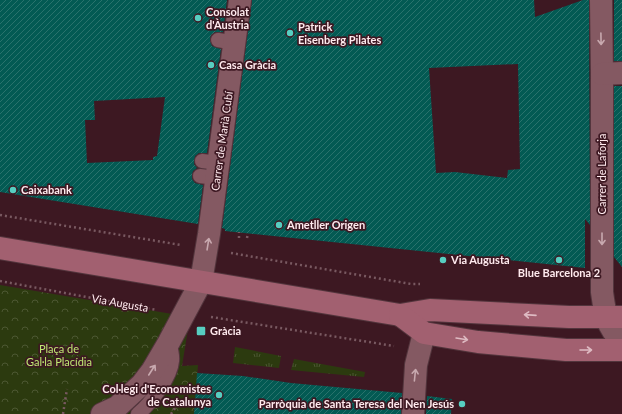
<svg xmlns="http://www.w3.org/2000/svg" width="622" height="414" font-family="Lato,sans-serif">
  <defs>
    <pattern id="grass-tufts" width="24" height="20" patternUnits="userSpaceOnUse"><rect width="24" height="20" fill="#2c3a0f"/><path d="M3 7l-1-3M5 7V3M7 7l1-3M15 17l-1-3M17 17v-4M19 17l1-3" fill="none" stroke="#4c5732"/></pattern>
    <pattern id="park-crowns" width="20" height="18" patternUnits="userSpaceOnUse"><rect width="20" height="18" fill="#2c3a0f"/><path d="M2 6a3 3 0 1 1 6 0M12 15a3 3 0 1 1 6 0" fill="none" stroke="#4c5732"/></pattern>
    <pattern id="building-hatch" width="6" height="6" patternUnits="userSpaceOnUse"><rect width="6" height="6" fill="#035a53"/><path d="M-1 1l2-2M0 6l6-6M5 7l2-2" fill="none" stroke="#29726c"/></pattern>
  </defs>
  <rect width="100%" height="100%" fill="#3d1822"/>
  <g fill="url(#grass-tufts)">
    <path d="M235,347L281,356L279,368L233,363Z"/>
    <path d="M294,359L365,372L364,377L291,370Z"/>
  </g>
  <path fill="url(#park-crowns)" d="M0,285L190,317L182,366L198,365L194,414H0Z"/>
  <g fill="url(#building-hatch)" fill-rule="evenodd">
    <path d="M0,0H227L223,32H215L211,35L210,39L212,46L221,49L207,153H199L195,156L194,164L197,168L193,171L192,175V179L195,183L203,185L198,224L0,192ZM165,97L157,156L153,157V160L87,163L85,120H95L94,101Z"/>
    <path d="M252,0H534L535,17L583,0H589L590,225L585,219V268L225,231V229L222,228ZM518,64L520,169L508,170L507,178L455,172L436,173L429,68Z"/>
    <rect x="614" y="0" width="8" height="61"/>
    <path d="M614,86H622V267L614,257Z"/>
    <path d="M197,373L243,376L291,383L402,393L401,414H194Z"/>
    <path d="M427,396L452,399L451,414H426Z"/>
  </g>
  <g fill="none" stroke-linecap="round" stroke-linejoin="round">
    <defs>
      <g id="service">
        <path d="M218,40L235,43"/>
        <path d="M202,161L219,163"/>
        <path d="M200,176L217,178"/>
        <path d="M138,414C150,404 171,377 172,361C173,355 171,349 169,342"/>
      </g>
      <g id="minor">
        <path d="M601,0L602,74V292C605,314 606,325 622,342"/>
        <path d="M602,74L622,73"/>
        <path d="M102,414L117,407L142,384L152,371L169,342L201,282L209,234L240,0"/>
        <path d="M413,414L416,365L424,333"/>
      </g>
      <g id="secondary">
        <path d="M0,248L400,315L430,310L569,317H622"/>
        <path d="M400,315L424,333L478,342L566,350H622"/>
      </g>
    </defs>
    <use href="#service" stroke="#53353d" stroke-width="16"/>
    <use href="#minor" stroke="#53353d" stroke-width="24"/>
    <use href="#secondary" stroke="#53353d" stroke-width="24"/>
    <g stroke="#795961" stroke-width="2.5" stroke-dasharray="2 3" stroke-linecap="butt">
      <path d="M0,215L181,245"/>
      <path d="M239,238V232"/>
      <path d="M247,238L248,233"/>
      <path d="M231,253L411,284H420"/>
      <path d="M0,281L157,310"/>
      <path d="M211,317L394,346"/>
      <path d="M63,414L67,389"/>
      <path d="M171,414L180,401"/>
    </g>
    <use href="#service" stroke="#845962" stroke-width="14"/>
    <use href="#minor" stroke="#845962" stroke-width="22"/>
    <use href="#secondary" stroke="#a26070" stroke-width="22"/>
  </g>
  <defs><path id="oneway-shaft" d="M-6 0H5M1.5-3L5.5 0L1.5 3" fill="none" stroke-width="1.6" stroke-linecap="round" stroke-linejoin="round"/></defs>
  <g stroke="#c8a9af">
    <use href="#oneway-shaft" transform="translate(601 39) rotate(89)"/>
    <use href="#oneway-shaft" transform="translate(602 239) rotate(90)"/>
    <use href="#oneway-shaft" transform="translate(208 244) rotate(-81)"/>
    <use href="#oneway-shaft" transform="translate(152 370) rotate(-57)"/>
    <use href="#oneway-shaft" transform="translate(415 375) rotate(-84)"/>
  </g>
  <g stroke="#debac2">
    <use href="#oneway-shaft" transform="translate(530 315) rotate(-176)"/>
    <use href="#oneway-shaft" transform="translate(462 339) rotate(9)"/>
    <use href="#oneway-shaft" transform="translate(586 350)"/>
  </g>
  <g fill="#57cec1" stroke="#3d1822" stroke-width="1.5">
    <circle cx="198" cy="18" r="4"/>
    <circle cx="290" cy="33" r="4"/>
    <circle cx="211" cy="65" r="4"/>
    <circle cx="13" cy="190" r="4"/>
    <circle cx="279" cy="225" r="4"/>
    <circle cx="443" cy="260" r="4"/>
    <circle cx="559" cy="260" r="4"/>
    <rect x="196" y="326" width="10" height="10" rx="2"/>
    <circle cx="219" cy="395" r="4"/>
    <circle cx="462" cy="404" r="4"/>
  </g>
  <g text-anchor="middle" stroke-width="3.5" stroke-linejoin="round" paint-order="stroke">
    <g font-size="11" font-weight="bold" fill="#ffeaee" stroke="#3d1822" text-anchor="start">
      <text x="206" y="16">Consolat<tspan x="206" dy="13">d'Àustria</tspan></text>
      <text x="298" y="31">Patrick<tspan x="298" dy="13">Eisenberg Pilates</tspan></text>
      <text x="219" y="69">Casa Gràcia</text>
      <text x="21" y="194">Caixabank</text>
      <text x="287" y="229">Ametller Origen</text>
      <text x="451" y="264">Via Augusta</text>
      <text x="559" y="277" text-anchor="middle">Blue Barcelona 2</text>
      <text x="210" y="335">Gràcia</text>
      <text x="211" y="393" text-anchor="end">Col·legi d'Economistes<tspan x="211" dy="13">de Catalunya</tspan></text>
      <text x="454" y="408" text-anchor="end">Parròquia de Santa Teresa del Nen Jesús</text>
    </g>
    <g font-size="11" fill="#ffeaee" stroke="#3d1822">
      <text transform="translate(222 141) rotate(-82)" y="4">Carrer de Marià Cubí</text>
      <text transform="translate(602 174) rotate(-90)" y="4">Carrer de Laforja</text>
      <text transform="translate(120 303) rotate(10)" y="4">Via Augusta</text>
    </g>
    <g font-size="11" fill="#bfe873" stroke="#3d1822">
      <text x="59" y="353">Plaça de<tspan x="59" dy="13">Gal·la Placídia</tspan></text>
    </g>
  </g>
</svg>
